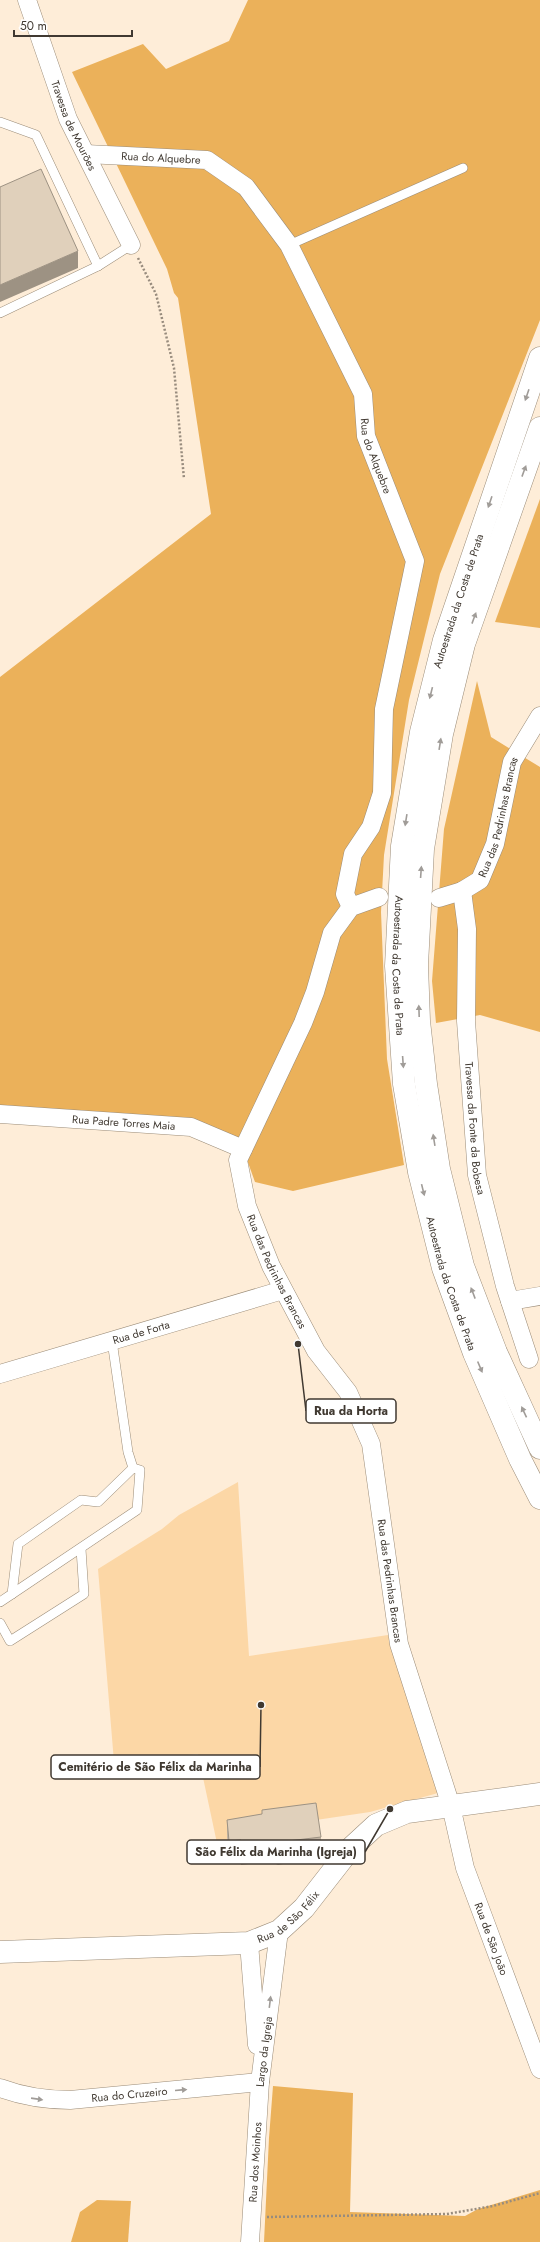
<svg xmlns="http://www.w3.org/2000/svg" width="540" height="2242" font-family="Jost,sans-serif">
  <rect width="100%" height="100%" fill="#feedd8"/>
  <path fill="#fcd7a6" d="M238,1482L249,1656L388,1635L434,1769L438,1793L370,1812L316,1820L227,1837L228,1847L218,1848L198,1754L114,1762L98,1569L162,1529L179,1515Z"/>
  <g fill="#ebb15a">
    <path d="M248,0H540V320L440,574L409,700L384,855L381,912L387,1059L404,1165L293,1191L255,1182L246,1157L131,1114L0,1105V677L211,514L178,298L174,293L167,269L72,72L143,44L166,69L229,41Z"/>
    <path d="M540,499V628L495,622Z"/>
    <path d="M477,681L491,737L540,767V1032L480,1015L436,1023L432,981L444,829Z"/>
    <path d="M273,2086L353,2093L350,2212L465,2216L478,2209L540,2190V2242H264L269,2138Z"/>
    <path d="M97,2200L131,2201L128,2242H71L80,2212Z"/>
  </g>
  <g fill="none" stroke-linecap="round" stroke-linejoin="round">
    <defs>
      <g id="service">
        <path d="M0,122L36,135L98,266"/>
        <path d="M289,245L463,168"/>
        <path d="M0,313L98,266L131,245"/>
        <path d="M12,1594L137,1510L140,1470L133,1468"/>
        <path d="M0,1602L12,1594L18,1544L81,1500L98,1502L133,1468L128,1452L112,1341"/>
        <path d="M0,1623L10,1641L84,1594L81,1549"/>
      </g>
      <g id="minor">
        <path id="s1" d="M27,0L68,119L131,245"/>
        <path id="s2" d="M86,154L207,160L246,187L289,245L363,394L366,436L415,561L384,709L382,793L371,827L353,854L345,894L351,907"/>
        <path id="s3" d="M462,891L467,929L466,1021L477,1175L505,1286L529,1359"/>
        <path id="s4" d="M379,897L351,907L332,933L315,992L303,1023L238,1160L247,1206L271,1266L316,1351L348,1392L371,1444L399,1644L451,1806L465,1868L540,2069"/>
        <path id="s5" d="M439,898L462,891L480,880L495,844L512,762L540,716"/>
        <path id="s6" d="M0,1114L191,1127L243,1149"/>
        <path d="M510,1301L540,1296"/>
        <path id="s7" d="M0,1374L283,1290"/>
        <path d="M249,1943L257,2045"/>
        <path id="s8" d="M0,2088C24,2097 45,2100 70,2100L260,2082"/>
        <path id="s9" d="M250,2242L260,2082L279,1931"/>
      </g>
      <g id="secondary">
        <path id="s10" d="M0,1952L249,1943L279,1931L304,1908L350,1849L376,1825L407,1812L540,1794"/>
      </g>
      <g id="motorway">
        <path id="s11" d="M540,358L444,640L421,732L402,846L396,966L404,1084L419,1172L443,1268L474,1353L520,1459L540,1498"/>
        <path d="M540,428L464,644L442,734L423,849L417,965L419,1021L426,1084L439,1169L463,1266L496,1352L540,1448"/>
      </g>
    </defs>
    <use href="#service" stroke="#9b8c78" stroke-width="10"/>
    <use href="#minor" stroke="#9b8c78" stroke-width="19"/>
    <use href="#secondary" stroke="#9b8c78" stroke-width="23"/>
    <use href="#motorway" stroke="#9b8c78" stroke-width="23"/>
    <g stroke="#988c7e" stroke-width="2.5" stroke-dasharray="2 2" stroke-linecap="butt">
      <path d="M138,258L156,294L174,368L184,479"/>
      <path d="M267,2217L447,2214L493,2206L540,2193"/>
    </g>
    <use href="#service" stroke="#fff" stroke-width="9"/>
    <use href="#minor" stroke="#fff" stroke-width="18"/>
    <use href="#secondary" stroke="#fff" stroke-width="22"/>
    <use href="#motorway" stroke="#fff" stroke-width="22"/>
  </g>
  <path fill="#c1b3a1" d="M227,1820L321,1837V1854L288,1858L283,1864L278,1865L270,1861L241,1865V1857L229,1858L227,1837Z"/>
  <g fill="#9d9283">
    <path d="M78,251V268L0,302V285Z"/>
    <path d="M288,1841V1858L283,1864V1847Z"/>
  </g>
  <g fill="#e0d0bb" stroke="#9d9283">
    <path d="M41,169L78,251L0,285V187Z"/>
    <path d="M316,1803L321,1837L288,1841L283,1847L278,1848L270,1844L241,1848V1840L229,1841L227,1820L262,1814V1810Z"/>
  </g>
  <defs><path id="oneway-solid" d="M-6-.8H1V-3.2L6.5 0L1 3.2V.8H-6Z"/></defs>
  <g fill="#a09c98">
    <use href="#oneway-solid" transform="translate(527 395) rotate(109)"/>
    <use href="#oneway-solid" transform="translate(524 471) rotate(-70)"/>
    <use href="#oneway-solid" transform="translate(490 502) rotate(109)"/>
    <use href="#oneway-solid" transform="translate(474 618) rotate(-70)"/>
    <use href="#oneway-solid" transform="translate(431 693) rotate(104)"/>
    <use href="#oneway-solid" transform="translate(440 744) rotate(-81)"/>
    <use href="#oneway-solid" transform="translate(406 820) rotate(99)"/>
    <use href="#oneway-solid" transform="translate(421 872) rotate(-86)"/>
    <use href="#oneway-solid" transform="translate(419 1011) rotate(-92)"/>
    <use href="#oneway-solid" transform="translate(403 1062) rotate(86)"/>
    <use href="#oneway-solid" transform="translate(434 1140) rotate(-99)"/>
    <use href="#oneway-solid" transform="translate(423 1190) rotate(76)"/>
    <use href="#oneway-solid" transform="translate(473 1293) rotate(-111)"/>
    <use href="#oneway-solid" transform="translate(480 1367) rotate(67)"/>
    <use href="#oneway-solid" transform="translate(524 1412) rotate(-115)"/>
    <use href="#oneway-solid" transform="translate(270 2002) rotate(-83)"/>
    <use href="#oneway-solid" transform="translate(181 2090) rotate(-5)"/>
    <use href="#oneway-solid" transform="translate(37 2099) rotate(8)"/>
  </g>
  <g text-anchor="middle" stroke-width="4" stroke-linejoin="round" paint-order="stroke">
    <g font-size="11" fill="#403931" stroke="#fff">
      <text dy="4" stroke="none"><textPath href="#s1" startOffset="134">Travessa de Mourões</textPath></text>
      <text dy="4" stroke="none"><textPath href="#s2" startOffset="75">Rua do Alquebre</textPath></text>
      <text dy="4" stroke="none"><textPath href="#s2" startOffset="471">Rua do Alquebre</textPath></text>
      <text transform="translate(458 601) rotate(-72)" y="4">Autoestrada da Costa de Prata</text>
      <text dy="4" stroke="none"><textPath href="#s5" startOffset="111">Rua das Pedrinhas Brancas</textPath></text>
      <text dy="4" stroke="none"><textPath href="#s11" startOffset="628">Autoestrada da Costa de Prata</textPath></text>
      <text dy="4" stroke="none"><textPath href="#s6" startOffset="124">Rua Padre Torres Maia</textPath></text>
      <text dy="4" stroke="none"><textPath href="#s3" startOffset="238">Travessa da Fonte da Bobesa</textPath></text>
      <text dy="4" stroke="none"><textPath href="#s4" startOffset="427">Rua das Pedrinhas Brancas</textPath></text>
      <text dy="4" stroke="none"><textPath href="#s11" startOffset="952">Autoestrada da Costa de Prata</textPath></text>
      <text dy="4" stroke="none"><textPath href="#s7" startOffset="147">Rua de Forta</textPath></text>
      <text dy="4" stroke="none"><textPath href="#s4" startOffset="763">Rua das Pedrinhas Brancas</textPath></text>
      <text dy="4" stroke="none"><textPath href="#s10" startOffset="297">Rua de São Félix</textPath></text>
      <text dy="4" stroke="none"><textPath href="#s4" startOffset="1136">Rua de São João</textPath></text>
      <text dy="4" stroke="none"><textPath href="#s9" startOffset="191">Largo da Igreja</textPath></text>
      <text dy="4" stroke="none"><textPath href="#s8" startOffset="131">Rua do Cruzeiro</textPath></text>
      <text dy="4" stroke="none"><textPath href="#s9" startOffset="80">Rua dos Moinhos</textPath></text>
    </g>
  </g>
  <path fill="none" stroke="#403931" stroke-width="1.5" d="M298 1344L306 1411M261 1705L260 1767M390 1809L365 1852"/>
  <g fill="#403931" stroke="#fff" stroke-width="1.5">
    <circle cx="298" cy="1344" r="4"/>
    <circle cx="261" cy="1705" r="4"/>
    <circle cx="390" cy="1809" r="4"/>
  </g>
  <g fill="#fff" stroke="#403931" stroke-width="1.5">
    <rect x="306" y="1399" width="90" height="24" rx="4"/>
    <rect x="51" y="1755" width="209" height="24" rx="4"/>
    <rect x="187" y="1840" width="178" height="24" rx="4"/>
  </g>
  <g font-size="12" text-anchor="middle" font-weight="bold" fill="#403931">
    <text x="351" y="1415">Rua da Horta</text>
    <text x="155" y="1771">Cemitério de São Félix da Marinha</text>
    <text x="276" y="1856">São Félix da Marinha (Igreja)</text>
  </g>
  <path d="M14 30v6h118v-6" fill="none" stroke="#403931" stroke-width="2"/>
  <text x="20" y="30" font-size="12" fill="#403931" stroke="#ffffff" stroke-width="3" paint-order="stroke">50 m</text>
</svg>
